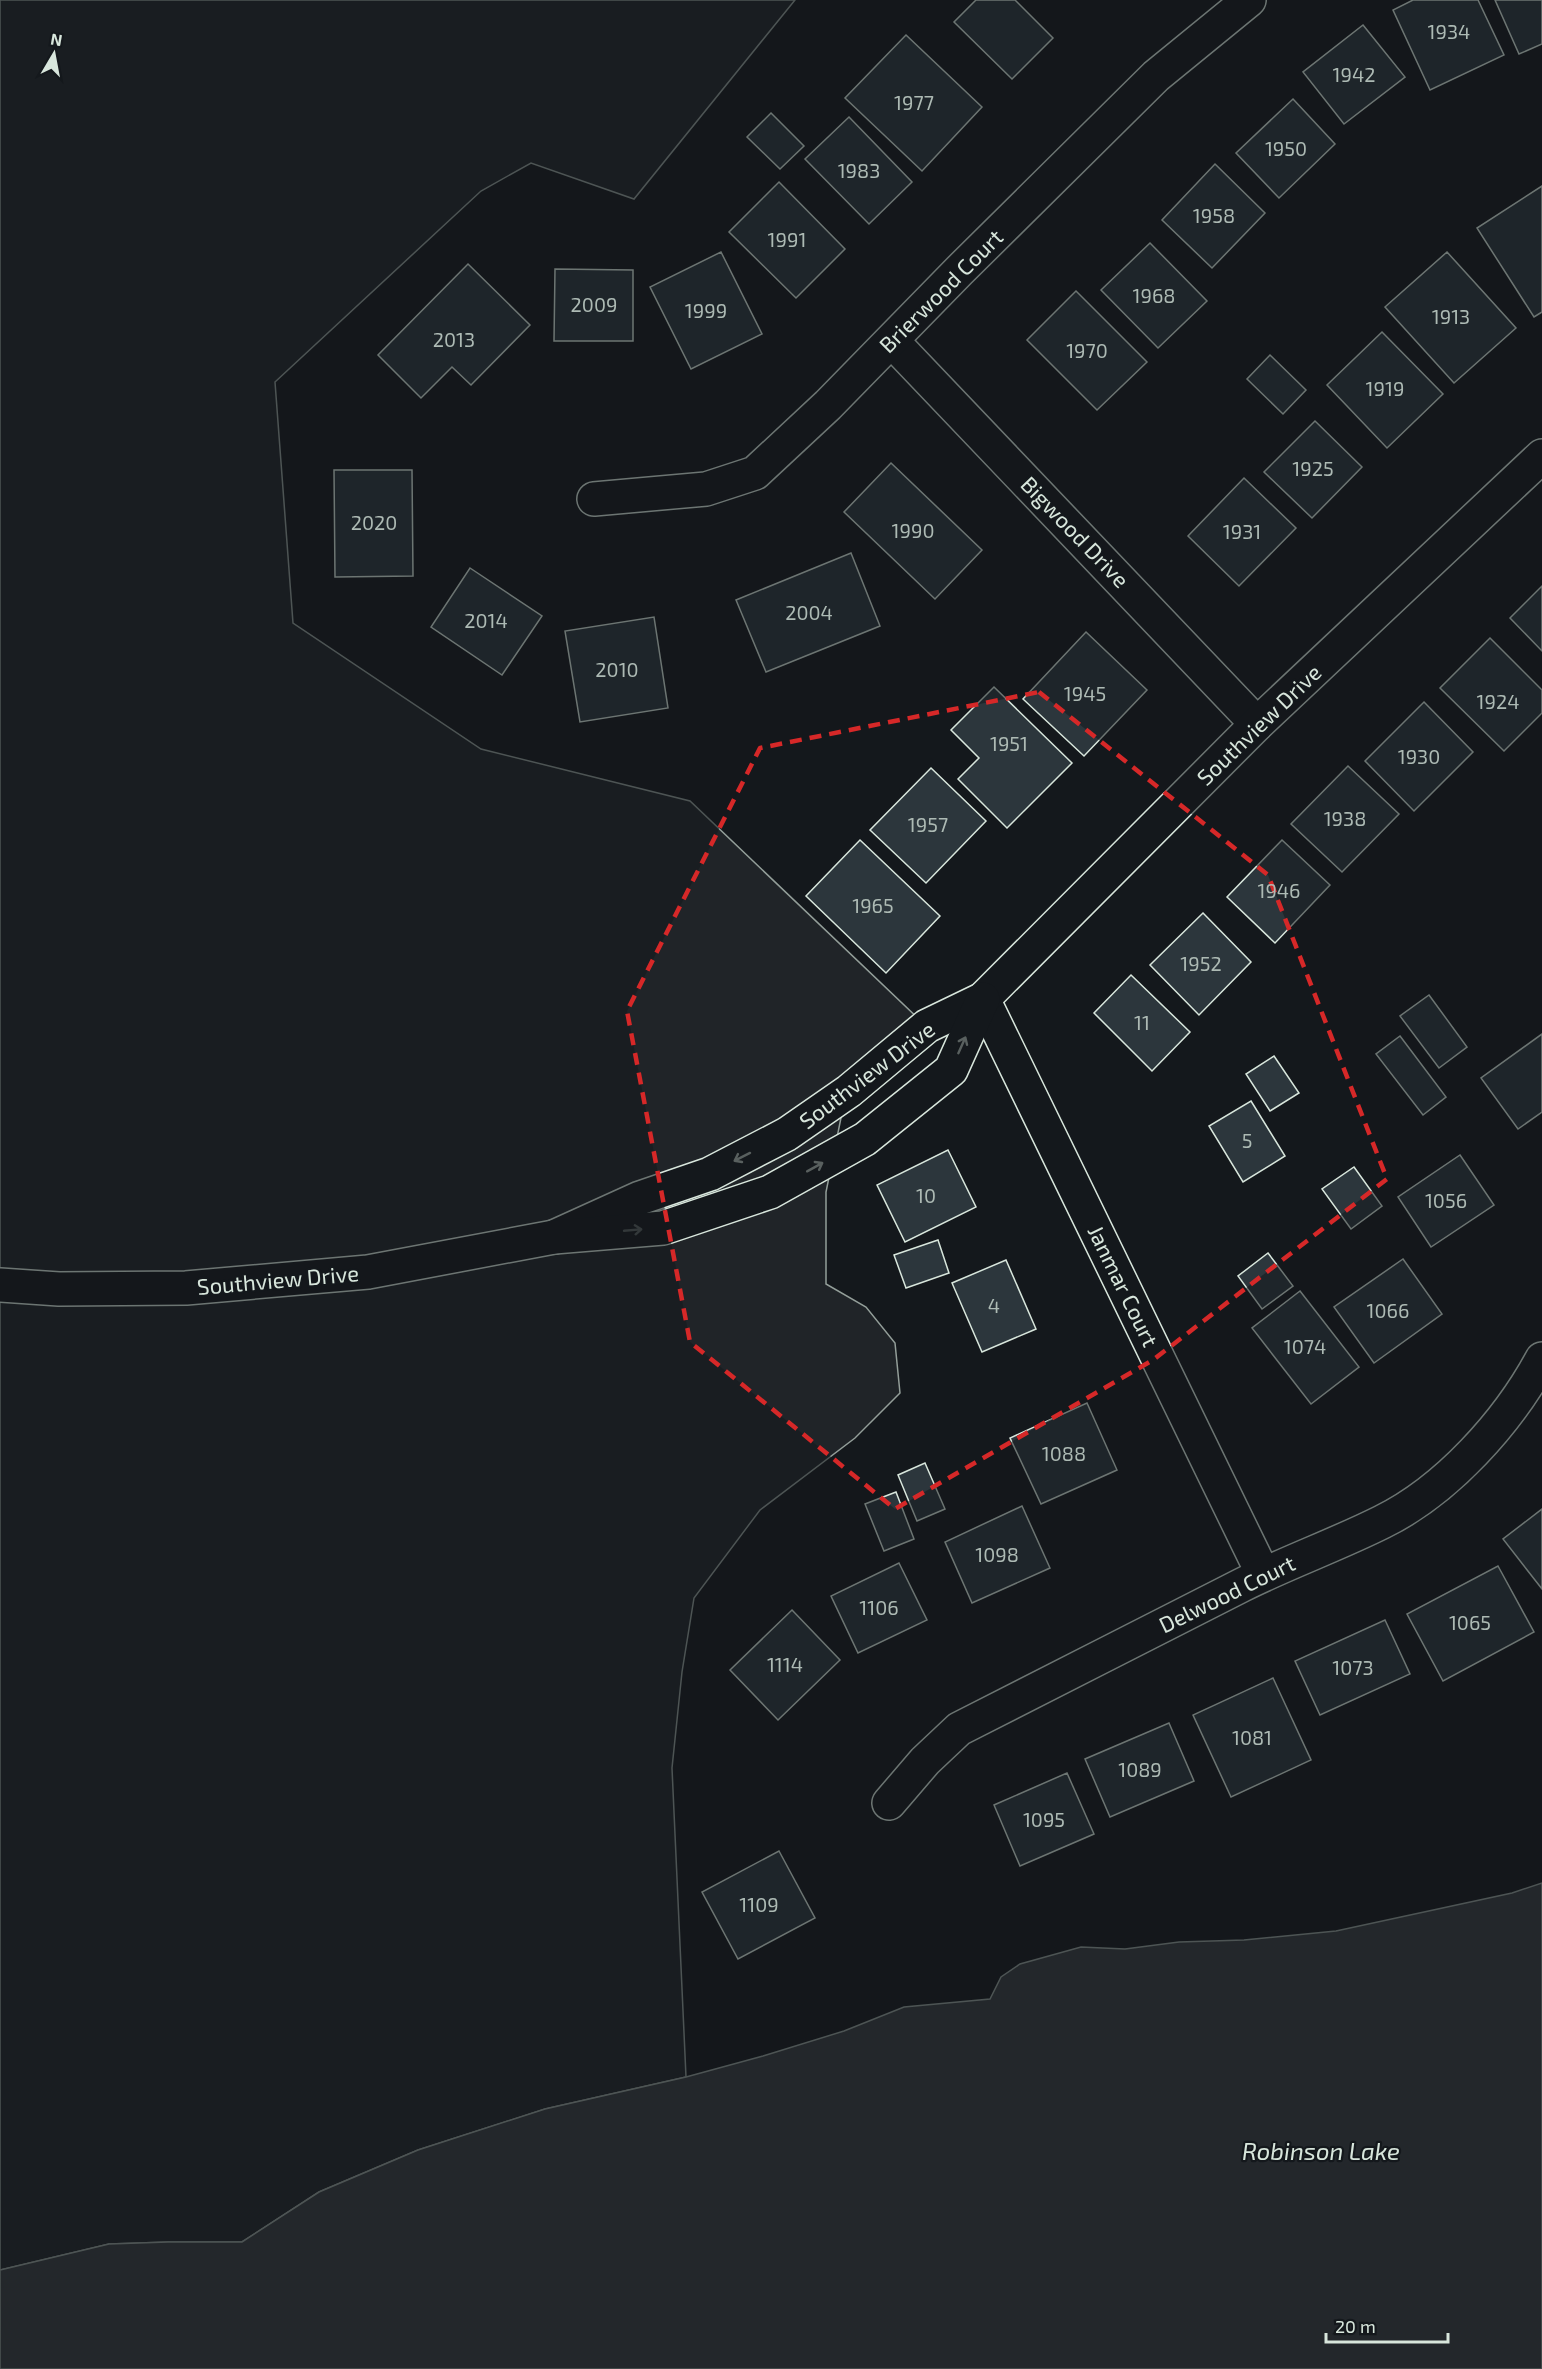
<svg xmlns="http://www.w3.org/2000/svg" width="1542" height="2369" font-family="'Exo 2',sans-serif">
  <rect width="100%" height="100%" fill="#14181c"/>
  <path fill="#202428" stroke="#939e99" stroke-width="1.5" d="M0,0H795L634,199L531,163L481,191L275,382L293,623L481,749L690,801L924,1024L847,1088L826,1192V1284L866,1307L895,1343L900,1393L855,1438L760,1510L694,1598L682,1672L672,1768L686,2077L545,2109L418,2150L319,2192L242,2242H168L109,2244L0,2270Z"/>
  <path fill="#363b3e" stroke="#939e99" stroke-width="1.5" d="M1542,1883V2369H0V2270L109,2244L168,2242H242L319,2192L418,2150L545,2109L686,2077L763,2056L844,2031L904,2007L990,1999L1001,1977L1020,1964L1081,1947L1125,1949L1179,1942L1244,1940L1336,1931L1512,1893Z"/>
  <g fill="#2c363c" stroke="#d8e6dc" stroke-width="1.5">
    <path d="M976,0H1015L1053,38L1012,79L954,22Z"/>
    <path d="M1413,0H1478L1504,55L1430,90L1393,10Z"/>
    <path d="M1495,0H1542V44L1519,54Z"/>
    <path d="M1363,25L1405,77L1344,124L1303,72Z"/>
    <path d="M906,35L982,107L922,171L845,98Z"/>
    <path d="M1293,99L1335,144L1279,198L1236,153Z"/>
    <path d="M771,113L804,146L780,169L747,137Z"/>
    <path d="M849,117L912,182L869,224L805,159Z"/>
    <path d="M1215,164L1265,213L1212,268L1162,220Z"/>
    <path d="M779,182L845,249L796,298L729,232Z"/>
    <path d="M1542,186V312L1534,317L1477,228Z"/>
    <path d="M1150,243L1207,301L1158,348L1101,290Z"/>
    <path d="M721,252L762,334L691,369L650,287Z"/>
    <path d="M1447,252L1516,328L1454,383L1385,307Z"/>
    <path d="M468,264L530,325L471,385L452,367L421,398L378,355Z"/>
    <path d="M555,269L633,270V341H554Z"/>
    <path d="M1076,291L1147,362L1097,410L1027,340Z"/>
    <path d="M1382,332L1443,394L1387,448L1327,385Z"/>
    <path d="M1270,355L1306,390L1283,414L1247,379Z"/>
    <path d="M1315,421L1362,467L1312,518L1264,472Z"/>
    <path d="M891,463L982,550L935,599L844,512Z"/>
    <path d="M334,470H412L413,576L335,577Z"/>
    <path d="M1244,478L1296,528L1239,586L1188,536Z"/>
    <path d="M851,553L880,626L766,672L736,600Z"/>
    <path d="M470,568L542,616L502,675L431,627Z"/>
    <path d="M1542,586V651L1510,618Z"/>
    <path d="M654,617L668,708L580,722L565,631Z"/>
    <path d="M1086,632L1147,690L1084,756L1023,699Z"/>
    <path d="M1490,638L1542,690V713L1504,751L1440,688Z"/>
    <path d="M994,687L1072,763L1007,828L958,779L979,758L951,730Z"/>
    <path d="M1424,702L1473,752L1414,811L1365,761Z"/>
    <path d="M1348,766L1399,814L1342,872L1291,824Z"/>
    <path d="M931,768L986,821L926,883L870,830Z"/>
    <path d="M860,840L940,916L886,973L806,896Z"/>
    <path d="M1282,840L1330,885L1275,943L1227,897Z"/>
    <path d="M1203,913L1251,962L1199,1015L1150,965Z"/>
    <path d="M1131,975L1190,1032L1152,1071L1094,1013Z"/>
    <path d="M1429,995L1467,1047L1439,1068L1400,1016Z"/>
    <path d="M1542,1034V1112L1518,1129L1481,1078Z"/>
    <path d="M1400,1036L1446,1097L1423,1115L1376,1054Z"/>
    <path d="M1274,1056L1299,1093L1270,1111L1246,1074Z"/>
    <path d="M1251,1101L1285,1156L1243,1182L1209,1126Z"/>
    <path d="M948,1150L976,1207L905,1242L877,1185Z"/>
    <path d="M1460,1155L1494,1205L1431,1247L1398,1197Z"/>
    <path d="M1354,1167L1382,1206L1351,1229L1322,1189Z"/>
    <path d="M938,1240L949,1273L906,1288L894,1255Z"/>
    <path d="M1268,1253L1293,1286L1262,1309L1238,1276Z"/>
    <path d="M1403,1259L1442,1314L1374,1363L1334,1307Z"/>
    <path d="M1006,1260L1036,1329L982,1352L952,1283Z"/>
    <path d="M1300,1291L1359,1367L1311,1404L1252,1328Z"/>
    <path d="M1087,1403L1117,1470L1041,1504L1010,1438Z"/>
    <path d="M925,1463L945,1509L917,1521L898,1475Z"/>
    <path d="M896,1492L914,1539L884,1551L865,1504Z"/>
    <path d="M1022,1506L1050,1568L972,1603L945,1542Z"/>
    <path d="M1542,1509V1589L1503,1539Z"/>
    <path d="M899,1563L927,1620L858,1653L831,1596Z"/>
    <path d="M1498,1566L1534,1632L1443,1681L1407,1614Z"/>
    <path d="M792,1610L840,1660L778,1720L730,1670Z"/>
    <path d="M1385,1620L1410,1674L1320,1715L1295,1661Z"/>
    <path d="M1273,1678L1311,1760L1231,1797L1193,1715Z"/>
    <path d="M1169,1723L1194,1781L1110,1817L1085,1759Z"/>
    <path d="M1067,1773L1094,1834L1020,1866L994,1805Z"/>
    <path d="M779,1851L815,1918L738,1959L702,1892Z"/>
  </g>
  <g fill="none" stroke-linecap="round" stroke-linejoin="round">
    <defs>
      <g id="minor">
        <path d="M892,341L1257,724"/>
        <path d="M594,499L706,489L755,473L828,405L959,271L1156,76L1249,0"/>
        <path d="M983,999L1263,1574"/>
        <path d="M889,1803L925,1761L959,1729C1053,1681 1148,1633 1242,1585C1288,1562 1336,1545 1382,1522C1447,1490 1508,1422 1542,1359"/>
      </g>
      <g id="tertiary">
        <path d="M554,1237L640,1198L710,1174L787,1134L849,1091L927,1026L983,999L1257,724L1542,456"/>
        <path d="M0,1285L59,1289L186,1288L368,1272L554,1237L663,1228L770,1192L865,1139L951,1070L983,999"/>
      </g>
    </defs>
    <use href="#minor" stroke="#d8e6dc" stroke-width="36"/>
    <use href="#tertiary" stroke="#d8e6dc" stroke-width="36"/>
    <use href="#minor" stroke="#14181c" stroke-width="33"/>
    <use href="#tertiary" stroke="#14181c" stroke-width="33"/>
  </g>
  <defs><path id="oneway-shaft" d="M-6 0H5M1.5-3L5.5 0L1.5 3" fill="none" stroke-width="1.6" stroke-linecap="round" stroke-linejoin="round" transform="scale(1.5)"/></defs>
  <g stroke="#59605f">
    <use href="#oneway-shaft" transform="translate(962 1045) rotate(-66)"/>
    <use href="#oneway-shaft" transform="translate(742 1157) rotate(153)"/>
    <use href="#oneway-shaft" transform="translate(815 1167) rotate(-29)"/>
    <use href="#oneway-shaft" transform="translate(633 1230) rotate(-5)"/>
  </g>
  <path d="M0 0H1542V2369H0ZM1039,692L1268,875L1387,1179L1153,1360L895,1509L690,1342L627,1011L760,748Z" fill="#14181c" fill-opacity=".55" fill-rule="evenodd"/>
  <path fill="none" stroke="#d62828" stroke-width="4.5" stroke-dasharray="12 8" stroke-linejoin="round" d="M1039,692L1268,875L1387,1179L1153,1360L895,1509L690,1342L627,1011L760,748Z"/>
  <g text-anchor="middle" stroke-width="4.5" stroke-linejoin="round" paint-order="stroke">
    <g font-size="20" fill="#adbab4">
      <text x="1449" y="39">1934</text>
      <text x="1354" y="82">1942</text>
      <text x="914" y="110">1977</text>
      <text x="1286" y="156">1950</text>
      <text x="859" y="178">1983</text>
      <text x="1214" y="223">1958</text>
      <text x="787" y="247">1991</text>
      <text x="1154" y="303">1968</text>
      <text x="594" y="312">2009</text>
      <text x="706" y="318">1999</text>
      <text x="1451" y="324">1913</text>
      <text x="454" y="347">2013</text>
      <text x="1087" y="358">1970</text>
      <text x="1385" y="396">1919</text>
      <text x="1313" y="476">1925</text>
      <text x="374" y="530">2020</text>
      <text x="913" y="538">1990</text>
      <text x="1242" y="539">1931</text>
      <text x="809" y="620">2004</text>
      <text x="486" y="628">2014</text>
      <text x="617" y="677">2010</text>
      <text x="1085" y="701">1945</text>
      <text x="1498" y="709">1924</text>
      <text x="1009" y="751">1951</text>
      <text x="1419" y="764">1930</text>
      <text x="1345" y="826">1938</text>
      <text x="928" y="832">1957</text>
      <text x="1279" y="898">1946</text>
      <text x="873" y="913">1965</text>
      <text x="1201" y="971">1952</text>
      <text x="1142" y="1030">11</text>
      <text x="1247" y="1148">5</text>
      <text x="926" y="1203">10</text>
      <text x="1446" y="1208">1056</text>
      <text x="994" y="1313">4</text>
      <text x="1388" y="1318">1066</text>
      <text x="1305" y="1354">1074</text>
      <text x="1064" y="1461">1088</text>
      <text x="997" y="1562">1098</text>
      <text x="879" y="1615">1106</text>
      <text x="1470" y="1630">1065</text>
      <text x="785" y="1672">1114</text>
      <text x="1353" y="1675">1073</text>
      <text x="1252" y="1745">1081</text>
      <text x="1140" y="1777">1089</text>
      <text x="1044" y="1827">1095</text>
      <text x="759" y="1912">1109</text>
    </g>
    <g font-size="22" fill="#d8e6dc" stroke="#14181c">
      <text transform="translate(941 291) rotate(-45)" y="8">Brierwood Court</text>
      <text transform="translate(1075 532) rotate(46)" y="8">Bigwood Drive</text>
      <text transform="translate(1259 725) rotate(-44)" y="8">Southview Drive</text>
      <text transform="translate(867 1075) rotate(-37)" y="8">Southview Drive</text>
      <text transform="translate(278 1280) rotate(-5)" y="8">Southview Drive</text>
      <text transform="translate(1123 1286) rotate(64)" y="8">Janmar Court</text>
      <text transform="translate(1227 1594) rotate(-26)" y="8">Delwood Court</text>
    </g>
    <g font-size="24" font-style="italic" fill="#d8e6dc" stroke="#14181c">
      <text x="1321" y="2160">Robinson Lake</text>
    </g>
  </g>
  <g transform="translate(54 54) rotate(10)" stroke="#14181c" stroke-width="4.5" paint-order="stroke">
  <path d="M0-4.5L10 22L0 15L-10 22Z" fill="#d8e6dc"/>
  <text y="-9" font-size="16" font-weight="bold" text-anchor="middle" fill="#d8e6dc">N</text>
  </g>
  <path d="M1326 2333v9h122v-9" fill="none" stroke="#d8e6dc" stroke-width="3"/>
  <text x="1335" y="2333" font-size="18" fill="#d8e6dc" stroke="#14181c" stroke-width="4.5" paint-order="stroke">20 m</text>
</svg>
